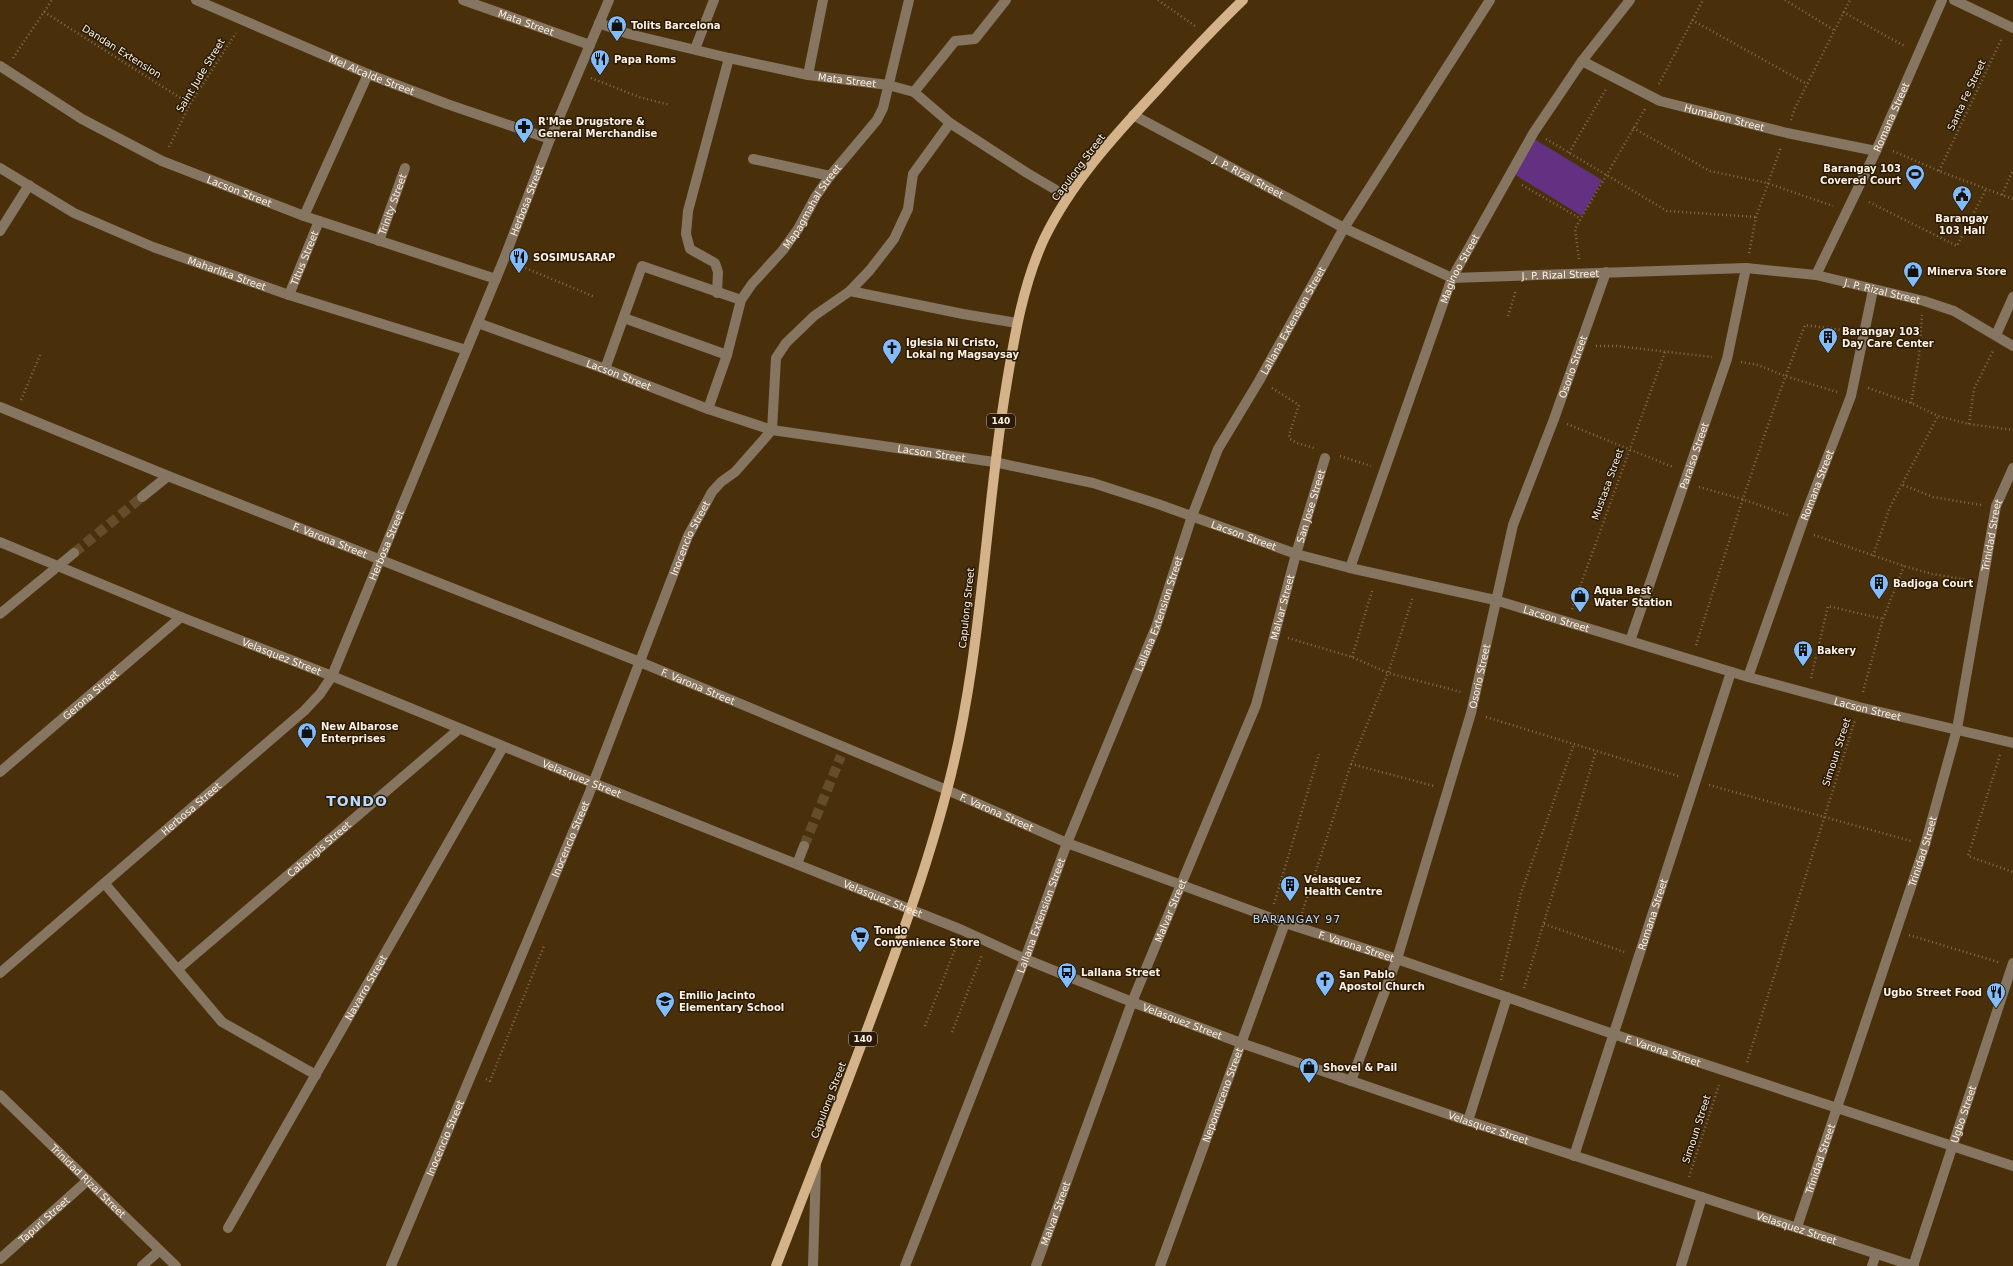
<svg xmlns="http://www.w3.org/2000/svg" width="2013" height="1266" font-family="'DejaVu Sans',sans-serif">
  <rect width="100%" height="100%" fill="#49300a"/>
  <path fill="#643081" d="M1534,139L1602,180L1582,216L1514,174Z"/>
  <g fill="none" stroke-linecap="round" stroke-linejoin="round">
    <g stroke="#644d2b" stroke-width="10" stroke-dasharray="10 5" stroke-linecap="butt">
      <path d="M74,553L142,497"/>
      <path d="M804,846L841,756"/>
    </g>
    <g stroke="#836e50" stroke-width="2.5" stroke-dasharray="1 3" stroke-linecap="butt">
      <path d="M1158,0L1195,26"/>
      <path d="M1785,0L1834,30"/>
      <path d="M44,12L190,104"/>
      <path d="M1843,12L1906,47"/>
      <path d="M1692,20L1807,84"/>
      <path d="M13,58L52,0"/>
      <path d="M591,78L639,97L670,105"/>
      <path d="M1659,84L1703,0"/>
      <path d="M1791,120L1795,108L1850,0"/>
      <path d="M1633,128L1710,171L1767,183L1833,206"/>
      <path d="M1546,139L1667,211L1756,217"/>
      <path d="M169,147L190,104L236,33"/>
      <path d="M1893,151L1939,171L2013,199"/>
      <path d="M1569,153L1606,89"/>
      <path d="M1939,171L2002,38"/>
      <path d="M1522,185L1581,219"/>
      <path d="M2002,195L2013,170"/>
      <path d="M1869,202L1957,246L1986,189"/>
      <path d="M1749,253L1756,217L1781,147"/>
      <path d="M1579,259L1575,229L1645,109"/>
      <path d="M518,265L595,297"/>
      <path d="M1508,316L1516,290"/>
      <path d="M1596,346H1617L1712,357"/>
      <path d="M1741,362L1758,365L1785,376L1837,392"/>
      <path d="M1272,388L1299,405L1289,435L1290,439L1297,443L1314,448"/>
      <path d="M1868,388L1911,403L1938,416L1969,424L2013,430"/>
      <path d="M21,400L41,353"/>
      <path d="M1911,403L1919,356L1922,315"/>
      <path d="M1567,424L1673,467"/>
      <path d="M1969,424L1974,389L1993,351"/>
      <path d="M1340,456L1371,466"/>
      <path d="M1903,485L1933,497L1981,505"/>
      <path d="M1699,487L1742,499L1790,516"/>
      <path d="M1814,535L1904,566L1932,574L1968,580"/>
      <path d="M1873,556L1890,507L1938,416"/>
      <path d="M1572,609L1665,352"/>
      <path d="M1288,638L1352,657L1388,673L1461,692"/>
      <path d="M1696,645C1730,538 1764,430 1805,325L1849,331"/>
      <path d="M1352,657L1373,588"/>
      <path d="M1811,678L1828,606L1883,619"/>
      <path d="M1863,692L1883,619L1904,566"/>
      <path d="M1486,717L1681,777"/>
      <path d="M2000,755L1968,856L2013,872"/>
      <path d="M1351,764L1434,786"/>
      <path d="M1709,785L1911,841"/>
      <path d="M1274,904L1319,754"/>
      <path d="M1302,913L1351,764L1388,673L1413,597"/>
      <path d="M1544,924L1624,952"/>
      <path d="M1909,935L1998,962"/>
      <path d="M1501,980L1521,893L1574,744"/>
      <path d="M1524,988L1596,751"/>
      <path d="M925,1026L957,944"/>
      <path d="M952,1032L982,955"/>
      <path d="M1747,1062L1855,720"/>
      <path d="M486,1079L490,1081L544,946"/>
      <path d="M1689,1177L1719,1085"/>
    </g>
    <g stroke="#857561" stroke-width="10">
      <path id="s1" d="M196,0L368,74L447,104L550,139"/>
      <path id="s2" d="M463,0L590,45"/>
      <path d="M1954,0L2013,28"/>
      <path id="s3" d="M599,23L629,34L729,58L808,75L888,85L914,92L950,123L1027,173L1068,197"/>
      <path d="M695,49L714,0"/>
      <path id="s4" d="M1582,61L1660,101L1787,133L1876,151"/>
      <path id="s5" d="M0,66L82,119L162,161L304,216L496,279"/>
      <path d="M808,75L823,0"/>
      <path d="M914,92L955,41L975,39L1006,0"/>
      <path id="s6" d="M1133,115L1344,228L1452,278L1746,268L1816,275L1924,301L1954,311L2013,346"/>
      <path d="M753,159L830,176"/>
      <path id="s7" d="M0,168L74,213L153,247L289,295L466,350"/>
      <path d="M304,216L368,74"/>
      <path d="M0,231L29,185"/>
      <path id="s8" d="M379,241L405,168"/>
      <path id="s9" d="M1816,275L1876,151L1942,0"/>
      <path d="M850,291L963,314L1017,323"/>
      <path d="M717,293L718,272L715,263L690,249L686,234L688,211L729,58"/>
      <path id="s10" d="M289,295L319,221"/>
      <path d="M624,318L727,355"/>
      <path id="s11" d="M478,323L605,369L708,409L772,430L994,462L1093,483L1158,504L1296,554L1350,568L1495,600L1748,677L1859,707L2013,743"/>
      <path d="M1996,335L2013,297"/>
      <path d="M605,369L642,266L741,300"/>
      <path id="s12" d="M0,407L168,476L640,662L947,790L1067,843L1285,923L1397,959L1613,1034L2013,1166"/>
      <path id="s13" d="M708,409L727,355L741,300L752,284L783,250L798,229L816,196L830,176L877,120L883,108L909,0"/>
      <path d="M142,497L168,476"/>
      <path id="s14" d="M0,542L181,617L332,676L593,783L962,930L1025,959L1132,1002L1241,1043L1468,1121L1914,1266"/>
      <path id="s15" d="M1350,568L1452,278L1534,132L1582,61L1630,0"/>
      <path d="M0,614L74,553"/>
      <path id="s16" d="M1630,641L1727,359L1746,268"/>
      <path id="s17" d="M1748,677L1803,521L1851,396L1873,290"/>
      <path id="s18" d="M0,772L181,617"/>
      <path d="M797,864L804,846"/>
      <path d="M105,884L222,1022L316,1075"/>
      <path id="s19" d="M178,969L459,729"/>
      <path id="s20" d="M0,973L304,711L320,694L332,676L504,259L550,139L609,0"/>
      <path id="s21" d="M1351,1081L1397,959L1471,713L1513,525L1554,419L1606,272"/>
      <path id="s22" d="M0,1095L176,1266"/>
      <path d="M1468,1121L1507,997"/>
      <path id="s23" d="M1574,1156L1731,672"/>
      <path id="s24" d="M1797,1227L1925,845L1957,729L1996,506L2013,468"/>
      <path id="s25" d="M228,1228L503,747"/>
      <path id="s26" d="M0,1259L88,1180"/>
      <path d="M142,1266L159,1251"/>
      <path id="s27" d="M391,1266L589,794L688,536L712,492L721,482L735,472L772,430L776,358L786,343L814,316L850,291L870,270L894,239L908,209L913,174L950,123"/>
      <path d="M813,1266L816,1166"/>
      <path id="s28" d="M905,1266L1025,959L1067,843L1156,627L1192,516L1218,449L1259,381L1344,228L1490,0"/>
      <path id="s29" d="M1036,1266L1132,1002L1256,705L1296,554L1325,458"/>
      <path id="s30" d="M1160,1266L1285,923"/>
      <path d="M1681,1266L1702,1197"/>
      <path d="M1872,1266L1876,1254"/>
      <path id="s31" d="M1913,1266L2013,963"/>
    </g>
    <path stroke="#d4b28a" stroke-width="10" d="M776,1266C807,1187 838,1107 868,1027C897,949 926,871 947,790C981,663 984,529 1004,400C1013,345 1021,289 1044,239C1071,183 1115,135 1157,90C1185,59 1213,29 1243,0"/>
  </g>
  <defs>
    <symbol id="shop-pin" viewBox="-11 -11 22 30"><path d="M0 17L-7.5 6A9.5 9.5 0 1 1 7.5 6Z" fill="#83bcfb" stroke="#281a06"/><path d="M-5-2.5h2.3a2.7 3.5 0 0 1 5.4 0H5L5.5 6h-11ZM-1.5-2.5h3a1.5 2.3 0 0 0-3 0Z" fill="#111"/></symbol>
    <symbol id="restaurant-pin" viewBox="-11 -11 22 30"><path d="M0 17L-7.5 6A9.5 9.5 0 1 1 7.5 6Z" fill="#83bcfb" stroke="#281a06"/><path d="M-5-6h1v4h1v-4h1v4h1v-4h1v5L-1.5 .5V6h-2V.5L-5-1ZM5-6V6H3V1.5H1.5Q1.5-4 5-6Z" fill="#111"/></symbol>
    <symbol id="pharmacy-pin" viewBox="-11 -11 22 30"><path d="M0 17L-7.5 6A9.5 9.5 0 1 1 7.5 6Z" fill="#83bcfb" stroke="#281a06"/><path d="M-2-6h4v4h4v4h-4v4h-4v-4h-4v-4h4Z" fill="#111"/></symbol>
    <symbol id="stadium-pin" viewBox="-11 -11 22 30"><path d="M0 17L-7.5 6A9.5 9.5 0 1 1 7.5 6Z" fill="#83bcfb" stroke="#281a06"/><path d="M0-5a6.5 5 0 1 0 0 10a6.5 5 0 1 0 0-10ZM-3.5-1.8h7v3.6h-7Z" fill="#111"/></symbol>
    <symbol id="civic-pin" viewBox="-11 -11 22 30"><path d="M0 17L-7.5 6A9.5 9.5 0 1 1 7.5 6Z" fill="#83bcfb" stroke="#281a06"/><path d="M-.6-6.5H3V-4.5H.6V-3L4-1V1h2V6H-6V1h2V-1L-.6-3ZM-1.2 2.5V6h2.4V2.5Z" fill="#111"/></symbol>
    <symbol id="building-pin" viewBox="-11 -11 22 30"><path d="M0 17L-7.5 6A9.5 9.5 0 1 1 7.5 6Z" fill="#83bcfb" stroke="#281a06"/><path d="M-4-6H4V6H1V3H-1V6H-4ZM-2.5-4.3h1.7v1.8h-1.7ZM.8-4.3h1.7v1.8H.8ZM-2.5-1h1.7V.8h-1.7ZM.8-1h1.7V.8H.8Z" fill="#111"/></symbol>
    <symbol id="church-pin" viewBox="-11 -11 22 30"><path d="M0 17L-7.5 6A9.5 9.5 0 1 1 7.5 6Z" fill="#83bcfb" stroke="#281a06"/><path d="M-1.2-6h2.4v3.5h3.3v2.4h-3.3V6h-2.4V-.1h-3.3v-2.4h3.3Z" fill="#111"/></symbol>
    <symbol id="supermarket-pin" viewBox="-11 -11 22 30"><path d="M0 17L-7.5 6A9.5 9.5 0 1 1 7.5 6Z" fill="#83bcfb" stroke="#281a06"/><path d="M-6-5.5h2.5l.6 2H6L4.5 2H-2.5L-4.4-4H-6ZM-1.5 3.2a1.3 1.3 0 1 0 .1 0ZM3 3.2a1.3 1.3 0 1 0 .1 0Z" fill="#111"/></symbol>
    <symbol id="bus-pin" viewBox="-11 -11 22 30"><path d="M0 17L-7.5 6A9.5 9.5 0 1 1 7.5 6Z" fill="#83bcfb" stroke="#281a06"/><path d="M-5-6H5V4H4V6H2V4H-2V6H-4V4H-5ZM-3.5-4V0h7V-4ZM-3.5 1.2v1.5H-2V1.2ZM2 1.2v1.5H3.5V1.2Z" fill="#111"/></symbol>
    <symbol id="school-pin" viewBox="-11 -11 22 30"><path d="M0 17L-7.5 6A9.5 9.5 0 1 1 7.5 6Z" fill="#83bcfb" stroke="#281a06"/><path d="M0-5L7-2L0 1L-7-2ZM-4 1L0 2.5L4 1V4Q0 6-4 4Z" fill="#111"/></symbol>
  </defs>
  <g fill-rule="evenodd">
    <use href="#shop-pin" x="606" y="14" width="22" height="30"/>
    <use href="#restaurant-pin" x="589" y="48" width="22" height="30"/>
    <use href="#pharmacy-pin" x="513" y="116" width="22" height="30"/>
    <use href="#stadium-pin" x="1904" y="163" width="22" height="30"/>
    <use href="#civic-pin" x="1951" y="184" width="22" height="30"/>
    <use href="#restaurant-pin" x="508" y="246" width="22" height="30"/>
    <use href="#shop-pin" x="1902" y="260" width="22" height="30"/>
    <use href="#building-pin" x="1817" y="326" width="22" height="30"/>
    <use href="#church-pin" x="881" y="337" width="22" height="30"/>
    <use href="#building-pin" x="1868" y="572" width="22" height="30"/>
    <use href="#shop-pin" x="1569" y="585" width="22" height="30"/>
    <use href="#building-pin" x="1792" y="639" width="22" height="30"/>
    <use href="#shop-pin" x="296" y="721" width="22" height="30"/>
    <use href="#building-pin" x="1279" y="874" width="22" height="30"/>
    <use href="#supermarket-pin" x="849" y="925" width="22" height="30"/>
    <use href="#bus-pin" x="1056" y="961" width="22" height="30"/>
    <use href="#church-pin" x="1314" y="969" width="22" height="30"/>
    <use href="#restaurant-pin" x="1985" y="981" width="22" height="30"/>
    <use href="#school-pin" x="654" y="990" width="22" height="30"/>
    <use href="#shop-pin" x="1298" y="1056" width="22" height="30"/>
  </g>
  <g text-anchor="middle" stroke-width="3" stroke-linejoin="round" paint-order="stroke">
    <g fill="#281a06" stroke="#bdb0a1" stroke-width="1">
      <rect x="987" y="414" width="28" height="14" rx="3"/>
      <rect x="849" y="1032" width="28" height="14" rx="3"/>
    </g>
    <g font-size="9" font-weight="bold" fill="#fdf1e3">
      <text x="1001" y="424">140</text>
      <text x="863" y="1042">140</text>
    </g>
    <g font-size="10" fill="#fdf1e3" stroke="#281a06">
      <text dy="4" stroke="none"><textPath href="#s2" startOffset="67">Mata Street</textPath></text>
      <text transform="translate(122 51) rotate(32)" y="4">Dandan Extension</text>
      <text dy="4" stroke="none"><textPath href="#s1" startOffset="191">Mel Alcalde Street</textPath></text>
      <text transform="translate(200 75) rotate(-59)" y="4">Saint Jude Street</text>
      <text dy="4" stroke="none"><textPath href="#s3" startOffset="255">Mata Street</textPath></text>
      <text transform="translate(1966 95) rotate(-65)" y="4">Santa Fe Street</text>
      <text dy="4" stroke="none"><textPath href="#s4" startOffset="154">Humabon Street</textPath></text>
      <text dy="4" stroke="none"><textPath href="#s9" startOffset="175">Romana Street</textPath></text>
      <text transform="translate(1078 167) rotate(-53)" y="4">Capulong Street</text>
      <text dy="4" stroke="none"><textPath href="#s6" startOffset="131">J. P. Rizal Street</textPath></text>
      <text dy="4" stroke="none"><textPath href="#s5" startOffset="271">Lacson Street</textPath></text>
      <text dy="4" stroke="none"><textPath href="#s20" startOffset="960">Herbosa Street</textPath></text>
      <text dy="4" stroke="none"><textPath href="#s8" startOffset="39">Trinity Street</textPath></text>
      <text dy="4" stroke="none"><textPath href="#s13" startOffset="232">Mapagmahal Street</textPath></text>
      <text dy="4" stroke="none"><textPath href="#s10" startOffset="40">Titus Street</textPath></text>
      <text dy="4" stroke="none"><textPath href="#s15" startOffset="319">Maginoo Street</textPath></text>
      <text dy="4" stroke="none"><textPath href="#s7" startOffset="251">Maharlika Street</textPath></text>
      <text dy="4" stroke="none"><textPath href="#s6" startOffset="467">J. P. Rizal Street</textPath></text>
      <text dy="4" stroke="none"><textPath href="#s6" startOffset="791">J. P. Rizal Street</textPath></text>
      <text dy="4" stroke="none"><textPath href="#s28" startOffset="1024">Lallana Extension Street</textPath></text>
      <text dy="4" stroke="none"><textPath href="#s21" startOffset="749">Osorio Street</textPath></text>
      <text dy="4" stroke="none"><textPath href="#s11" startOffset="150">Lacson Street</textPath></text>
      <text dy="4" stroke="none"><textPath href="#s11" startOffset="474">Lacson Street</textPath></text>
      <text dy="4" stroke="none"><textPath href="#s16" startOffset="196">Paraiso Street</textPath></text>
      <text transform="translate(1607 484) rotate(-70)" y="4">Mustasa Street</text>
      <text dy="4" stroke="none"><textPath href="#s17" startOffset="204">Romana Street</textPath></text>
      <text dy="4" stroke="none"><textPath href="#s29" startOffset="809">San Jose Street</textPath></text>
      <text dy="4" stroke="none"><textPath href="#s11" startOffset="798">Lacson Street</textPath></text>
      <text dy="4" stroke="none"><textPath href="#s24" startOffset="720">Trinidad Street</textPath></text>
      <text dy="4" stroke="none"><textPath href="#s27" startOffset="787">Inocencio Street</textPath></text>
      <text dy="4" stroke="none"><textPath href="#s12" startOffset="356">F. Varona Street</textPath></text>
      <text dy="4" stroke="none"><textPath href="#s20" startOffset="588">Herbosa Street</textPath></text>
      <text transform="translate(966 608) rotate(-84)" y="4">Capulong Street</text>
      <text dy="4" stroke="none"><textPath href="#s29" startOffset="704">Malvar Street</textPath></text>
      <text dy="4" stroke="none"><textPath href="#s28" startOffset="700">Lallana Extension Street</textPath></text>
      <text dy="4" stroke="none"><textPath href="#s11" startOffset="1122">Lacson Street</textPath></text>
      <text dy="4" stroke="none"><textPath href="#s14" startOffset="304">Velasquez Street</textPath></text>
      <text dy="4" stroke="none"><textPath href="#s21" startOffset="425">Osorio Street</textPath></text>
      <text dy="4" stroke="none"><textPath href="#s12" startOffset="752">F. Varona Street</textPath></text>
      <text dy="4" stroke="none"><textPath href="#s18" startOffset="119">Gerona Street</textPath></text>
      <text dy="4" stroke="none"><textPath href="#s11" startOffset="1446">Lacson Street</textPath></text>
      <text transform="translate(1836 752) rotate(-72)" y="4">Simoun Street</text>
      <text dy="4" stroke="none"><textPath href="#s14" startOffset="628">Velasquez Street</textPath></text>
      <text dy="4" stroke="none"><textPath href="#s20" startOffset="252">Herbosa Street</textPath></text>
      <text dy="4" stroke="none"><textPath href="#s12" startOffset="1076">F. Varona Street</textPath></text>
      <text dy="4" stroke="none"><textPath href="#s27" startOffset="463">Inocencio Street</textPath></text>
      <text dy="4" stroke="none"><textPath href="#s19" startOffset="185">Cabangis Street</textPath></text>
      <text dy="4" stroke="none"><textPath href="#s24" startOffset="396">Trinidad Street</textPath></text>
      <text dy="4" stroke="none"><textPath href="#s14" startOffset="952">Velasquez Street</textPath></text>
      <text dy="4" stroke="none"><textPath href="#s29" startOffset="380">Malvar Street</textPath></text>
      <text dy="4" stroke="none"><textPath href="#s23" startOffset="254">Romana Street</textPath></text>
      <text dy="4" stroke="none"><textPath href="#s28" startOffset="376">Lallana Extension Street</textPath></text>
      <text dy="4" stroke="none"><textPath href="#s12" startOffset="1460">F. Varona Street</textPath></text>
      <text dy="4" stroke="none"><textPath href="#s25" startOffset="277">Navarro Street</textPath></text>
      <text dy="4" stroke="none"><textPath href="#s14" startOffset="1276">Velasquez Street</textPath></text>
      <text dy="4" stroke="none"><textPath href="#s12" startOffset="1784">F. Varona Street</textPath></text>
      <text dy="4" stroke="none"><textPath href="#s30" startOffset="182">Nepomuceno Street</textPath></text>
      <text transform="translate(828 1100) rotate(-69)" y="4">Capulong Street</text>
      <text dy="4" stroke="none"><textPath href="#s31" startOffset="160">Ugbo Street</textPath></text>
      <text dy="4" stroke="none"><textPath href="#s14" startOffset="1600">Velasquez Street</textPath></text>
      <text transform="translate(1696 1129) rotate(-72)" y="4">Simoun Street</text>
      <text dy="4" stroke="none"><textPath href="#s27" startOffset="139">Inocencio Street</textPath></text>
      <text dy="4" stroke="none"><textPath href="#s24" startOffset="72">Trinidad Street</textPath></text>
      <text dy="4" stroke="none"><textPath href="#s22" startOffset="123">Trinidad Rizal Street</textPath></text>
      <text dy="4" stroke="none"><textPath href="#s29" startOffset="56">Malvar Street</textPath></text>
      <text dy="4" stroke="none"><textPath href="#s26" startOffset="59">Tapuri Street</textPath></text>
      <text dy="4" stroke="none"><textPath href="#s14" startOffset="1924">Velasquez Street</textPath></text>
    </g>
    <g font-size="10" font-weight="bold" fill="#fdf1e3" stroke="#281a06" text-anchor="start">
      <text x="631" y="29">Tolits Barcelona</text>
      <text x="614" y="63">Papa Roms</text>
      <text x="538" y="125">R'Mae Drugstore &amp;<tspan x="538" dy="12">General Merchandise</tspan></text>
      <text x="1901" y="172" text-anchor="end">Barangay 103<tspan x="1901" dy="12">Covered Court</tspan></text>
      <text x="1962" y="222" text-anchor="middle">Barangay<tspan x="1962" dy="12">103 Hall</tspan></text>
      <text x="533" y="261">SOSIMUSARAP</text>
      <text x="1927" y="275">Minerva Store</text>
      <text x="1842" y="335">Barangay 103<tspan x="1842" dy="12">Day Care Center</tspan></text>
      <text x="906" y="346">Iglesia Ni Cristo,<tspan x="906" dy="12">Lokal ng Magsaysay</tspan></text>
      <text x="1893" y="587">Badjoga Court</text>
      <text x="1594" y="594">Aqua Best<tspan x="1594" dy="12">Water Station</tspan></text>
      <text x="1817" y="654">Bakery</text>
      <text x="321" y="730">New Albarose<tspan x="321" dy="12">Enterprises</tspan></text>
      <text x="1304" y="883">Velasquez<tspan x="1304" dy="12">Health Centre</tspan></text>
      <text x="874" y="934">Tondo<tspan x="874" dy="12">Convenience Store</tspan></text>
      <text x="1081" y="976">Lallana Street</text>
      <text x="1339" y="978">San Pablo<tspan x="1339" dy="12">Apostol Church</tspan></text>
      <text x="1982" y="996" text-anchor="end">Ugbo Street Food</text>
      <text x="679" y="999">Emilio Jacinto<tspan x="679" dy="12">Elementary School</tspan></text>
      <text x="1323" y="1071">Shovel &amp; Pail</text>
    </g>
    <g font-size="11" letter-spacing="1" fill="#badafe" stroke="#281a06">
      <text x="1297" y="923">BARANGAY 97</text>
    </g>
    <g font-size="14" font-weight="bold" letter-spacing="1" fill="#badafe" stroke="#281a06">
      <text x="357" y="806">TONDO</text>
    </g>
  </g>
</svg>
